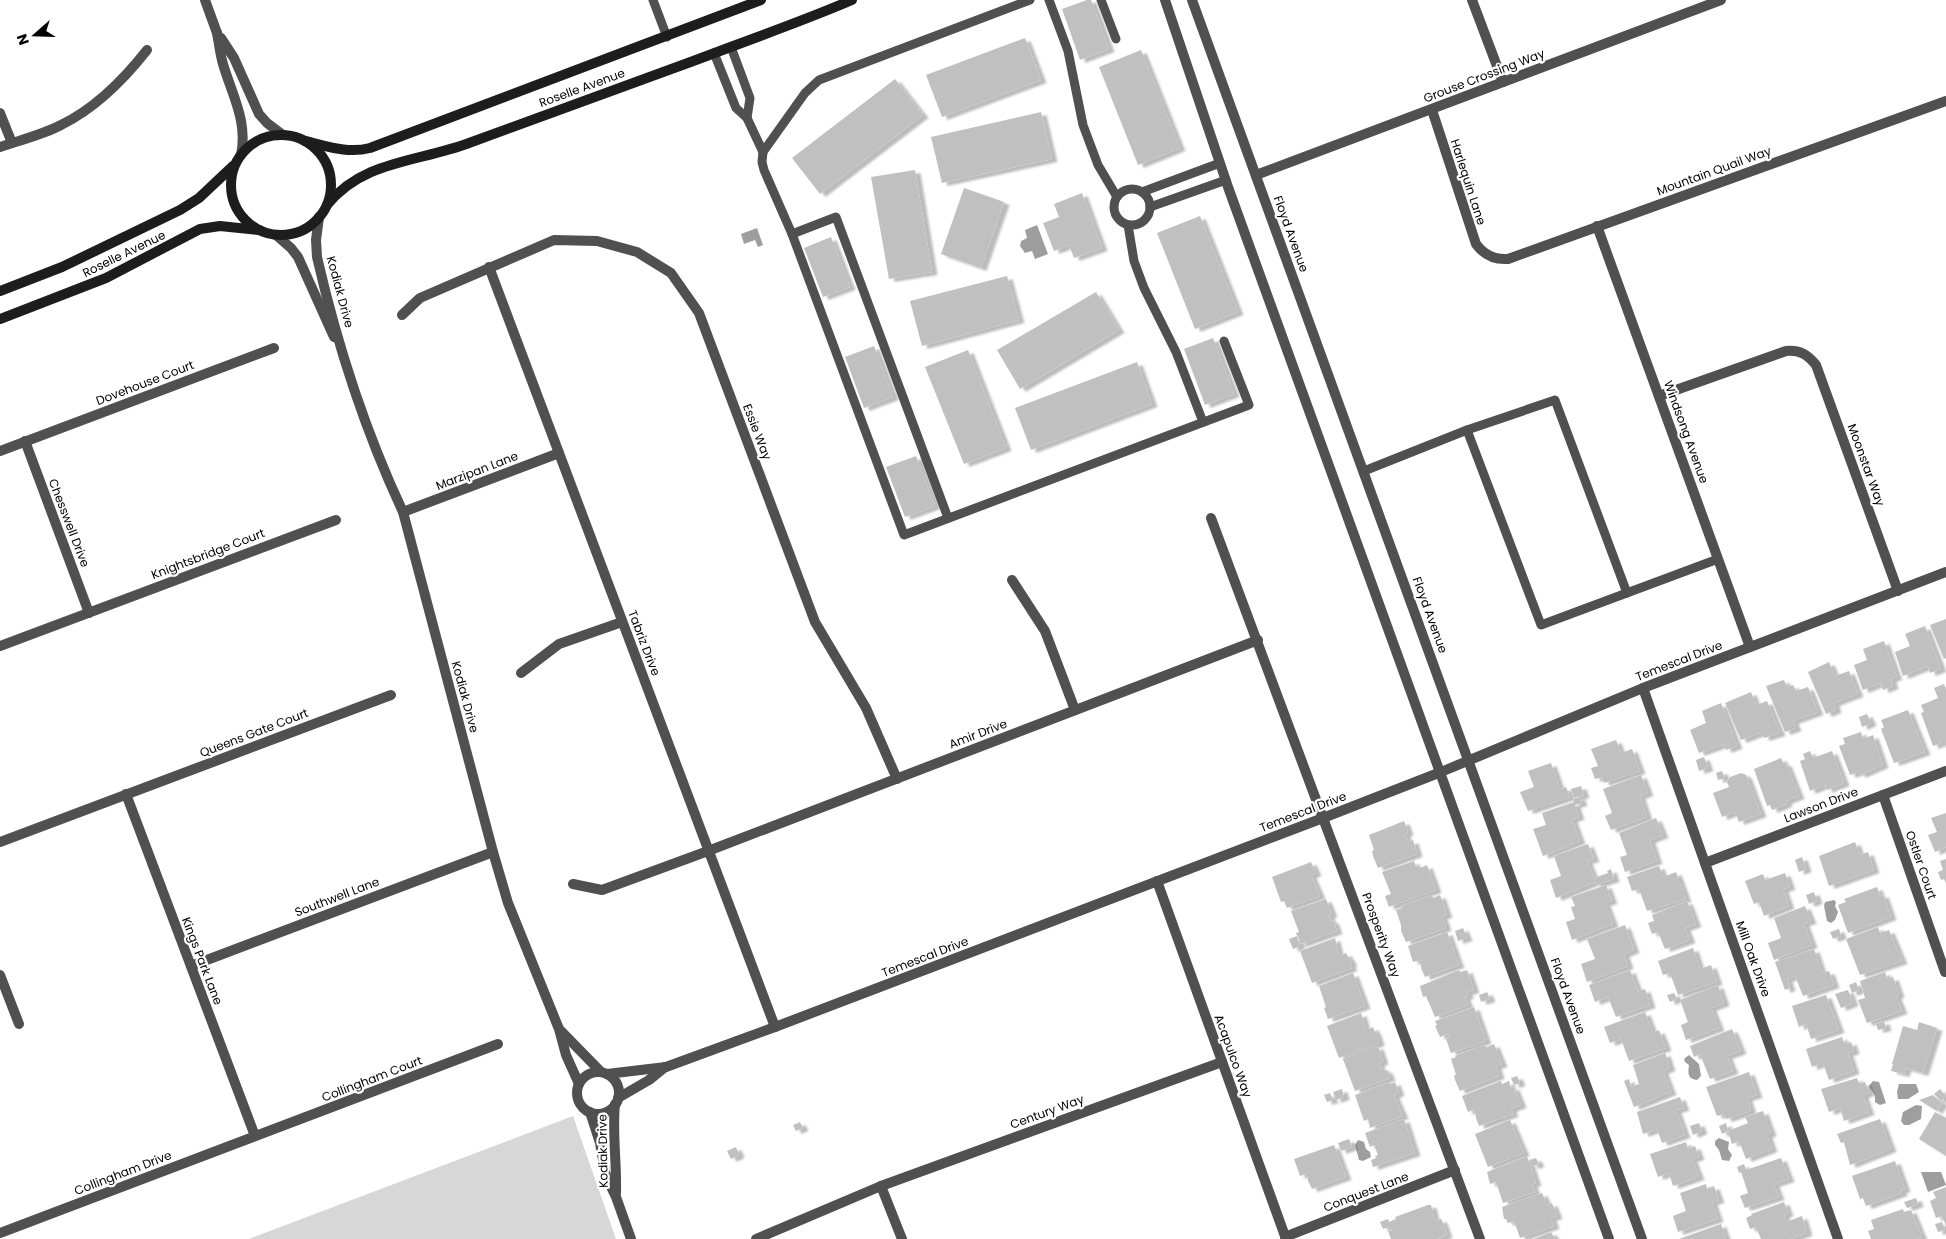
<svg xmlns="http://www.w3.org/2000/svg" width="1946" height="1239" font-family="Poppins,sans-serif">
  <defs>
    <filter id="shadow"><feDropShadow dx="5.5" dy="3" stdDeviation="1" flood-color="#0004"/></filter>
  </defs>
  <rect width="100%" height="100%" fill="#fff"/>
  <path fill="#d7d7d7" d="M573,1116L616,1239H249Z"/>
  <g fill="#9e9e9e">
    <path d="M1037,225L1048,254L1035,259L1032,251L1025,253L1020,246L1021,241L1027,238L1025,230Z"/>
    <path d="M757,228L763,245L758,247L755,240L744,244L741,234Z"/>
    <path d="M1834,900L1836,902L1835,906L1838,912L1835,920L1831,923L1827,921L1824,906L1825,902Z"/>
    <path d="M1689,1055L1699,1064L1701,1076L1697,1080C1687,1079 1688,1072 1689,1065L1685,1062L1684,1059Z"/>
    <path d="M1873,1081L1879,1082L1886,1103L1880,1105L1875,1102V1096L1869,1086Z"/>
    <path d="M1899,1084H1916L1919,1092L1908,1099H1898L1897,1092Z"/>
    <path d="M1916,1105L1922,1106L1921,1119L1909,1125H1904L1901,1121L1903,1112Z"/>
    <path d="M1719,1138L1729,1142L1728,1149L1732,1155L1729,1161L1722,1160L1719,1150L1715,1145V1141Z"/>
    <path d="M1358,1140L1364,1142L1366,1149L1370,1152L1371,1157L1363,1161L1359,1160L1355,1145Z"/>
    <path d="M1921,1172H1941L1946,1185L1928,1192Z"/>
  </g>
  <g fill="#c0c0c0" filter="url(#shadow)">
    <path d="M1087,0H1091L1109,49L1080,60L1062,9Z"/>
    <path d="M1025,38L1041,80L942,117L926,75Z"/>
    <path d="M1141,50L1180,148L1138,165L1099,67Z"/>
    <path d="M895,79L923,115L820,194L792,158Z"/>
    <path d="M1041,112L1052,159L942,183L931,137Z"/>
    <path d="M915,170L932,272L889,279L871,177Z"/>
    <path d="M964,188L1004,202L981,268L941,254Z"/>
    <path d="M1082,193L1102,248L1074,258L1069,245L1054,251L1043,223L1059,217L1054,204Z"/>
    <path d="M1200,216L1238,312L1195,329L1157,233Z"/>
    <path d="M831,237L850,287L823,297L804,248Z"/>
    <path d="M1007,276L1019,320L922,346L910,301Z"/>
    <path d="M1096,292L1119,330L1020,389L997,350Z"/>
    <path d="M1213,338L1234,394L1205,405L1184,349Z"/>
    <path d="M874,346L893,397L864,408L845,357Z"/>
    <path d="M968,350L1006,448L964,464L925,367Z"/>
    <path d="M1137,362L1152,404L1031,450L1015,408Z"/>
    <path d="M916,456L935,506L905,517L886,467Z"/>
    <path d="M1946,619V658L1944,659L1930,625Z"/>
    <path d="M1925,626L1941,669L1930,673L1928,666L1903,676L1895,652L1910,646L1905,634Z"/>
    <path d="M1884,641L1897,677L1891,679L1893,686L1883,690L1881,683L1863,690L1854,665L1867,660L1863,649Z"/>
    <path d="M1829,662L1835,676L1849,671L1858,694L1834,703L1836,710L1826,714L1808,672Z"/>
    <path d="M1784,680L1787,687L1793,685L1796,691L1808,687L1818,712L1793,721L1796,728L1785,732L1766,686Z"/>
    <path d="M1944,684L1946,689V745L1943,746L1941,743L1933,746L1921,713L1924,712L1921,705L1938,698L1934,688Z"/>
    <path d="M1751,692L1756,705L1767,701L1780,733L1764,738L1762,732L1741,740L1725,703Z"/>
    <path d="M1721,703L1737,746L1726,750L1724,744L1699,753L1690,730L1706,723L1702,711Z"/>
    <path d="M1908,710L1925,752L1894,763L1881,729L1884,727L1881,720Z"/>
    <path d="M1867,714L1871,723L1862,727L1859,717Z"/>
    <path d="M1861,732L1863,739L1873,735L1883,765L1860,775L1859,772L1850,775L1839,746L1845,744L1843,738Z"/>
    <path d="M1616,740L1621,753L1632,749L1640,771L1604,783L1602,777L1595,779L1591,768L1598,766L1591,749Z"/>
    <path d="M1810,751L1813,758L1832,751L1844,783L1827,790L1825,785L1810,791L1800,761L1805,759L1803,754Z"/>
    <path d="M1704,757L1708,768L1699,771L1696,760Z"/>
    <path d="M1781,758L1784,764L1786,763L1799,796L1786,801L1787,804L1772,810L1770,805L1767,806L1754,769Z"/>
    <path d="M1551,763L1560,789L1566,787L1570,797L1528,811L1520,792L1534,787L1528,771Z"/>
    <path d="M1722,771L1725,778L1718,780L1716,773Z"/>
    <path d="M1741,773L1746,775L1761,814L1739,822L1735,812L1722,817L1713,793L1729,787L1727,782L1730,777Z"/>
    <path d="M1641,775L1648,793L1640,796L1647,817L1611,830L1605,816L1612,813L1603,789Z"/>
    <path d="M1581,786L1584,795L1574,798L1571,789Z"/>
    <path d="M1580,797L1582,803L1575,805L1579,817L1572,819L1580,841L1543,856L1533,829L1546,825L1542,813L1574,802L1573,799Z"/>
    <path d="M1946,813V847L1935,852L1928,835L1937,832L1931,818Z"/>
    <path d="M1656,818L1663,835L1650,840L1657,861L1625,872L1620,857L1627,855L1619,833Z"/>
    <path d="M1404,821L1408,832L1405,834L1408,842L1413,840L1417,854L1378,868L1373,856L1372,851L1374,850L1369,835Z"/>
    <path d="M1855,842L1860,855L1868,852L1874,870L1829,886L1819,856Z"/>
    <path d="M1588,844L1594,859L1587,861L1594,878L1608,873L1607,871L1611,869L1614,879L1596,885L1595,882L1556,898L1550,880L1561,876L1554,856Z"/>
    <path d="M1802,857L1806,869L1799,872L1795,860Z"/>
    <path d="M1946,859V883L1944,879L1941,880L1938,872L1943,870L1940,861Z"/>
    <path d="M1414,861L1416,867L1419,866L1420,868L1427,865L1436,890L1389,907L1385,896L1391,894L1382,872Z"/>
    <path d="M1311,862L1316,873L1311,875L1320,896L1287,908L1284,901L1281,902L1272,877Z"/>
    <path d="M1659,866L1663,877L1676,872L1686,899L1647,911L1639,889L1632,891L1627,877Z"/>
    <path d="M1785,873L1790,887L1783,889L1789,906L1764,916L1759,902L1754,904L1745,881L1763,874L1765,880Z"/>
    <path d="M1606,885L1612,901L1605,903L1613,924L1572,940L1566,922L1575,919L1571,907L1575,906L1571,897Z"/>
    <path d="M1877,887L1880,896L1883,894L1891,917L1848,933L1838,905L1846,902L1844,899Z"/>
    <path d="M1814,892L1817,901L1809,904L1806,895Z"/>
    <path d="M1432,895L1433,898L1440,895L1447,915L1442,916L1446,928L1406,942L1401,931V925L1396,910L1402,908L1401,906Z"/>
    <path d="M1326,899L1332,914L1329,915L1331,921L1333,920L1337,931L1301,944L1296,933L1299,932L1291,911Z"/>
    <path d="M1687,901L1696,924L1685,928L1690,940L1665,949L1658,932L1652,934L1648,923L1654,921L1652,915Z"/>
    <path d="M1805,906L1811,921L1804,923L1812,945L1774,960L1768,943L1781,938L1774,918Z"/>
    <path d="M1625,925L1634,950L1624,954L1628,966L1587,982L1581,964L1595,959L1587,939Z"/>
    <path d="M1878,927L1880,933L1889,930L1902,961L1860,975L1846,939Z"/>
    <path d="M1463,928L1467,938L1458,941L1455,931Z"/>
    <path d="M1839,929L1841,936L1833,939L1830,932Z"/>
    <path d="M1447,932L1459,965L1425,977L1421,968V960L1413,962L1408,946Z"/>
    <path d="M1297,936L1300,946L1293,949L1289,939Z"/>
    <path d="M1335,938L1339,956L1346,953L1352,963L1350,964L1352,968L1312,983L1300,951Z"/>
    <path d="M1693,948L1700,969L1711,965L1717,982L1678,995L1670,973L1663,975L1658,961Z"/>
    <path d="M1814,949L1822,973L1829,971L1834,985L1803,996L1795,976L1787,979L1790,988L1785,990L1775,962Z"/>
    <path d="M1459,970L1460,972L1467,970L1474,990L1467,992L1468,996L1465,997L1468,1005L1435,1017L1426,996L1423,997L1420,986Z"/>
    <path d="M1630,970L1638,991L1645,989L1650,1005L1616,1017L1608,997L1595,1002L1589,985Z"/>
    <path d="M1885,972L1887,979L1893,977L1899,994L1896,996L1902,1011L1867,1023L1858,1000L1865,998L1860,981Z"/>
    <path d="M1353,973L1365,1006L1328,1019L1324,1008L1326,1007L1319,986Z"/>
    <path d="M1856,982L1859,990L1852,993L1849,985Z"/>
    <path d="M1718,985L1724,1003L1711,1008L1719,1028L1686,1040L1681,1025L1688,1022L1680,1000Z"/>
    <path d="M1848,990L1853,1003L1841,1008L1835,994Z"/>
    <path d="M1487,992L1490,999L1481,1002L1479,995Z"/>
    <path d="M1674,993L1677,999L1670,1002L1667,995Z"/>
    <path d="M1826,995L1839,1030L1811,1039L1806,1024L1799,1027L1792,1006Z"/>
    <path d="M1474,1007L1486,1041L1451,1053L1446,1039L1449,1038L1448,1034L1440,1037L1435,1026L1437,1025L1435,1021Z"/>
    <path d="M1645,1012L1653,1033L1659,1030L1666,1048L1629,1061L1621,1039L1610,1043L1604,1027Z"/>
    <path d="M1361,1013L1366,1030L1373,1027L1375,1032H1376L1379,1043L1339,1058L1327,1026Z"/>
    <path d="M1884,1021L1886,1028L1878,1030L1876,1024Z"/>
    <path d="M1919,1022L1937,1028L1923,1073L1906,1068L1904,1074L1891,1071L1893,1064H1892L1903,1026L1917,1030Z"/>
    <path d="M1732,1029L1741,1051L1727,1056L1733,1071L1710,1079L1700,1054L1694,1057L1690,1046Z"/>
    <path d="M1842,1037L1844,1044L1851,1042L1854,1051L1848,1053L1854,1071L1829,1080L1823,1063L1812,1067L1806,1049Z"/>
    <path d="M1494,1044L1502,1064L1496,1066L1499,1076L1460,1091L1455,1080L1454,1075H1456L1451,1059L1456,1057L1455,1056L1483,1045L1487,1047Z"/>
    <path d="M1378,1046L1383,1061L1379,1063L1381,1069L1384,1068L1385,1071L1387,1070L1390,1078L1355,1091L1343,1059Z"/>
    <path d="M1665,1053L1670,1068L1663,1071L1671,1092L1634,1107L1624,1081L1629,1079L1631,1087L1639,1084L1633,1065Z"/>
    <path d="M1749,1072L1757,1095L1747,1098L1751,1111L1726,1119L1724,1114L1717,1116L1706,1087Z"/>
    <path d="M1517,1076L1520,1083L1514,1085L1511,1078Z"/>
    <path d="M1857,1078L1859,1084L1865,1082L1869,1093L1863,1095L1869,1112L1844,1121L1840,1108L1829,1112L1821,1089Z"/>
    <path d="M1501,1081L1502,1084L1509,1081L1511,1088L1514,1087L1521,1105L1511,1109L1513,1114L1479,1126L1476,1118L1475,1109L1468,1112L1462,1096Z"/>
    <path d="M1389,1082L1390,1084L1395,1082L1399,1093L1394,1095L1403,1116L1370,1128L1368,1119L1364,1121L1355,1095Z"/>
    <path d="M1342,1089L1344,1097L1336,1100L1333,1092Z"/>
    <path d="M1940,1089L1946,1096L1941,1101L1934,1094Z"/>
    <path d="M1330,1093L1333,1100L1327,1102L1324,1095Z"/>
    <path d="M1933,1095L1942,1103L1937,1111L1919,1100Z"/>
    <path d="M1680,1097L1684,1108L1676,1110L1685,1135L1662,1143L1657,1129L1643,1134L1637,1112Z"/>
    <path d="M1763,1111L1771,1133L1767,1135L1772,1149L1746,1159L1739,1141L1732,1144L1728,1131L1722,1134L1719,1126L1726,1123L1728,1131L1748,1123L1745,1117Z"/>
    <path d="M1935,1112L1946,1118V1156L1919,1139Z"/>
    <path d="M1404,1119L1415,1153L1373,1167L1371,1160L1376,1158L1375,1156L1378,1155L1374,1145L1370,1147L1365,1133Z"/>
    <path d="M1880,1119L1891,1149L1850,1165L1844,1142L1841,1143L1837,1134Z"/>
    <path d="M1510,1120L1524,1153L1488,1167L1475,1134Z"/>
    <path d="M800,1122L803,1128L796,1131L793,1125Z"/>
    <path d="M1699,1123L1702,1131L1693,1135L1690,1126Z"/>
    <path d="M1349,1139L1352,1147L1341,1151L1338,1143Z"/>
    <path d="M1686,1142L1688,1149L1695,1146L1699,1157L1692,1159L1699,1177L1673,1186L1669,1173L1658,1177L1650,1154Z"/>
    <path d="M1334,1145L1346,1177L1312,1189L1308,1181V1173L1300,1176L1294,1159Z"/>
    <path d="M736,1147L739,1155L731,1159L727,1151Z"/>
    <path d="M1527,1156L1536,1183L1532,1184L1535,1192L1503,1203L1496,1182L1490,1184L1487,1172Z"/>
    <path d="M1536,1158L1539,1164L1533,1166L1530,1160Z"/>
    <path d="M1781,1158L1789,1179L1774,1184L1779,1197L1745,1208L1740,1196L1748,1193L1741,1172L1739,1173L1737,1167L1744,1164L1746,1170Z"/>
    <path d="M1895,1161L1905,1189L1901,1190L1902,1193L1866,1206L1863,1198L1860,1199L1852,1176Z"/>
    <path d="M1706,1184L1707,1189L1714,1186L1719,1200L1712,1202L1718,1219L1678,1232L1673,1216L1686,1211L1680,1193Z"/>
    <path d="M1946,1187V1226L1942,1216L1936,1218L1930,1201L1936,1198L1933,1192Z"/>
    <path d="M1542,1193L1547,1205L1552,1203L1557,1216L1551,1218L1554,1226L1520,1238L1514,1221L1508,1223L1506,1219H1504L1502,1207Z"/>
    <path d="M1916,1198L1918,1204L1907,1208L1904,1202Z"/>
    <path d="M1784,1202L1788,1213L1784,1215L1786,1222L1802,1216L1807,1233L1790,1239H1761L1756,1227L1750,1229L1746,1218L1752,1215L1751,1214Z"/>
    <path d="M1428,1205H1431L1435,1221L1441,1219L1443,1223L1447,1235L1437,1239H1391L1388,1231L1392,1230L1391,1226L1383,1229L1380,1222L1388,1219L1389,1222L1396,1219L1395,1217Z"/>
    <path d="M1903,1209L1904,1212L1911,1210L1922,1237L1916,1239H1871L1868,1231L1874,1229L1871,1220Z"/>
    <path d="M1942,1222L1945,1230L1938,1232L1935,1224Z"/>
    <path d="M1721,1224L1726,1239H1679Z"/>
    <path d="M1551,1232L1555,1239H1534Z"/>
  </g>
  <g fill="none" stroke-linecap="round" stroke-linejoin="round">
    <g stroke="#505050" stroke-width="9">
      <path d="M653,0L667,37"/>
      <path d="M1049,0L1068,51L1083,125L1098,165L1117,197"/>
      <path d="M1101,0L1116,39"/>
      <path d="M731,47L750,98L747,118"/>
      <path d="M714,53L736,108L747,118L763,152L762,162L764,170L792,234L904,535L1249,405L1224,341"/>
      <path d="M763,152L805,93L819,80L1030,0"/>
      <circle cx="1132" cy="207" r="18"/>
      <path d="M1142,192L1220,163"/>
      <path d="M1150,207L1226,180"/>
      <path d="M1128,225L1134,261L1144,288L1176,352L1203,422"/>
      <path d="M792,234L836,217L948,518"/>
      <path d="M1467,430L1555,400L1627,593"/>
      <path d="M1364,471L1467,430L1541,625L1718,559"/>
    </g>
    <g stroke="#505050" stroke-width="10">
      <path d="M205,0L217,33"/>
      <path d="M1472,0L1503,82"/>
      <path d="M1432,110L1476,244C1484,255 1494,260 1508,259L1946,101"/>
      <path d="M0,113L12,143"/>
      <path d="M0,147C20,140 42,135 61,125C94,109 125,78 147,50"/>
      <path d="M1256,175L1721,0"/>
      <path d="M1597,226L1750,647"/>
      <path d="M489,267L775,1027"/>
      <path d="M402,315L420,298L554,240L597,241L637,252L671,273L699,313L815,622L866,708L897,779"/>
      <path d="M1659,396L1786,351C1800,350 1807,354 1816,365L1898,591"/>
      <path d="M25,441L89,613"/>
      <path d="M0,451L274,348"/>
      <path d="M403,512L559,453"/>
      <path d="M1211,518L1480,1239"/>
      <path d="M1012,580L1045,631L1075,710"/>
      <path d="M0,646L336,520"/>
      <path d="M521,673L559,644L622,622"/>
      <path d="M1643,688L1838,1239"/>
      <path d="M126,794L255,1136"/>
      <path d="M1883,795L1945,972"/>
      <path d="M0,842L391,695"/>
      <path d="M1705,863L1946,771"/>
      <path d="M1157,881L1286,1239"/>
      <path d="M573,884L602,890L708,851L1258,640"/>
      <path d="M191,966L493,852"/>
      <path d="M0,975L19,1024"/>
      <path d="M607,1074L666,1067L775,1027L1323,818L1441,772L1643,688L1946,572"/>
      <path d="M618,1098L649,1080L665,1067"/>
      <path d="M881,1186L902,1239"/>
      <path d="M0,1233L498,1044"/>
      <path d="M1285,1237L1455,1170"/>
      <path d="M756,1239L881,1186L1222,1062"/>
    </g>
    <g stroke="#505050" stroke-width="10">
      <path d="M1165,0L1228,187L1609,1239"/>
      <path d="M1192,0L1642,1239"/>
      <path d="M217,33C219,43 220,54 223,64C232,95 248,121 241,155"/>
      <path d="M221,38L234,58L259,114L267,123L283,135"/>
      <path d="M319,217L316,240L317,257C337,344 365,431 403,512L493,852L508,903L559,1029L566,1055L579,1084"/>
      <path d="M276,235L291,248L298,257L334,337"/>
      <path d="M561,1031L601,1072"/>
      <circle cx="598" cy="1093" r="21"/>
      <path d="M615,1104C612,1134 617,1163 616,1193"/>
      <path d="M590,1112L600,1143L606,1176L616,1197L631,1239"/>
    </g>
    <g stroke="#1d1d1d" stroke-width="10">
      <circle cx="281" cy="185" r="50"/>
      <path d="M305,141C327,146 347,154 370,148L761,0"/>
      <path d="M327,205C363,160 419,162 469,143C545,115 621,87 696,60C748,40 801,22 852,0"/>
      <path d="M0,291L62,267L180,210L199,198L233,166"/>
      <path d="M0,319L106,278L200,229L220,226L259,230"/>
    </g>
  </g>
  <g text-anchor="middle" stroke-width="4.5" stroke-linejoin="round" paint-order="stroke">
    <g font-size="12" fill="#000" stroke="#fff">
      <text transform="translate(1484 76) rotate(-21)" y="4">Grouse Crossing Way</text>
      <text transform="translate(582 88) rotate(-20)" y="4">Roselle Avenue</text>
      <text transform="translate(1714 171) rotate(-20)" y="4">Mountain Quail Way</text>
      <text transform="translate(1468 182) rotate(72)" y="4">Harlequin Lane</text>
      <text transform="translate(1291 234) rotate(70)" y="4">Floyd Avenue</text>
      <text transform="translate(124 254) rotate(-26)" y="4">Roselle Avenue</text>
      <text transform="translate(340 292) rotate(75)" y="4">Kodiak Drive</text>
      <text transform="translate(145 383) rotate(-21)" y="4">Dovehouse Court</text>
      <text transform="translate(757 432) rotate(69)" y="4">Essie Way</text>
      <text transform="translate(1686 432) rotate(70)" y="4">Windsong Avenue</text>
      <text transform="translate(1866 465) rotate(70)" y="4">Moonstar Way</text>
      <text transform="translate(477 471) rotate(-21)" y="4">Marzipan Lane</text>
      <text transform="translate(69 523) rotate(69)" y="4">Chesswell Drive</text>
      <text transform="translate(208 554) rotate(-21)" y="4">Knightsbridge Court</text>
      <text transform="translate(1430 615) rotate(70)" y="4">Floyd Avenue</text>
      <text transform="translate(644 643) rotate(69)" y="4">Tabriz Drive</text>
      <text transform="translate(1679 661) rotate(-21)" y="4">Temescal Drive</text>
      <text transform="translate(465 697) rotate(75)" y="4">Kodiak Drive</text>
      <text transform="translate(254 733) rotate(-21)" y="4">Queens Gate Court</text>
      <text transform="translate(978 734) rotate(-21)" y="4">Amir Drive</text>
      <text transform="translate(1821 805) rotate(-21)" y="4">Lawson Drive</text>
      <text transform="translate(1303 812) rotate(-21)" y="4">Temescal Drive</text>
      <text transform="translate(1921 865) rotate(71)" y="4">Ostler Court</text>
      <text transform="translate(337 897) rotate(-21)" y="4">Southwell Lane</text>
      <text transform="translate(1381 935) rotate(70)" y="4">Prosperity Way</text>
      <text transform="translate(925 957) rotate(-21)" y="4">Temescal Drive</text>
      <text transform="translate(1753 959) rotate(70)" y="4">Mill Oak Drive</text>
      <text transform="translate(202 961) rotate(69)" y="4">Kings Park Lane</text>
      <text transform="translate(1568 996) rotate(70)" y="4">Floyd Avenue</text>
      <text transform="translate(1233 1056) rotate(70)" y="4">Acapulco Way</text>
      <text transform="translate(372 1079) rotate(-21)" y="4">Collingham Court</text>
      <text transform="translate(1047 1112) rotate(-20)" y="4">Century Way</text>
      <text transform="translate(603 1151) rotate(-91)" y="4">Kodiak Drive</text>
      <text transform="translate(123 1173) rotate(-21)" y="4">Collingham Drive</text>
      <text transform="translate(1366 1192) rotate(-21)" y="4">Conquest Lane</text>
    </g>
  </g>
  <g transform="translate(35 35) rotate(250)" stroke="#ffffff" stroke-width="4" paint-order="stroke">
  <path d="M0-4L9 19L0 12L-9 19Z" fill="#000000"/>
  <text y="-8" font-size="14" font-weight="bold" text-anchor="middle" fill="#000000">N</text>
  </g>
</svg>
